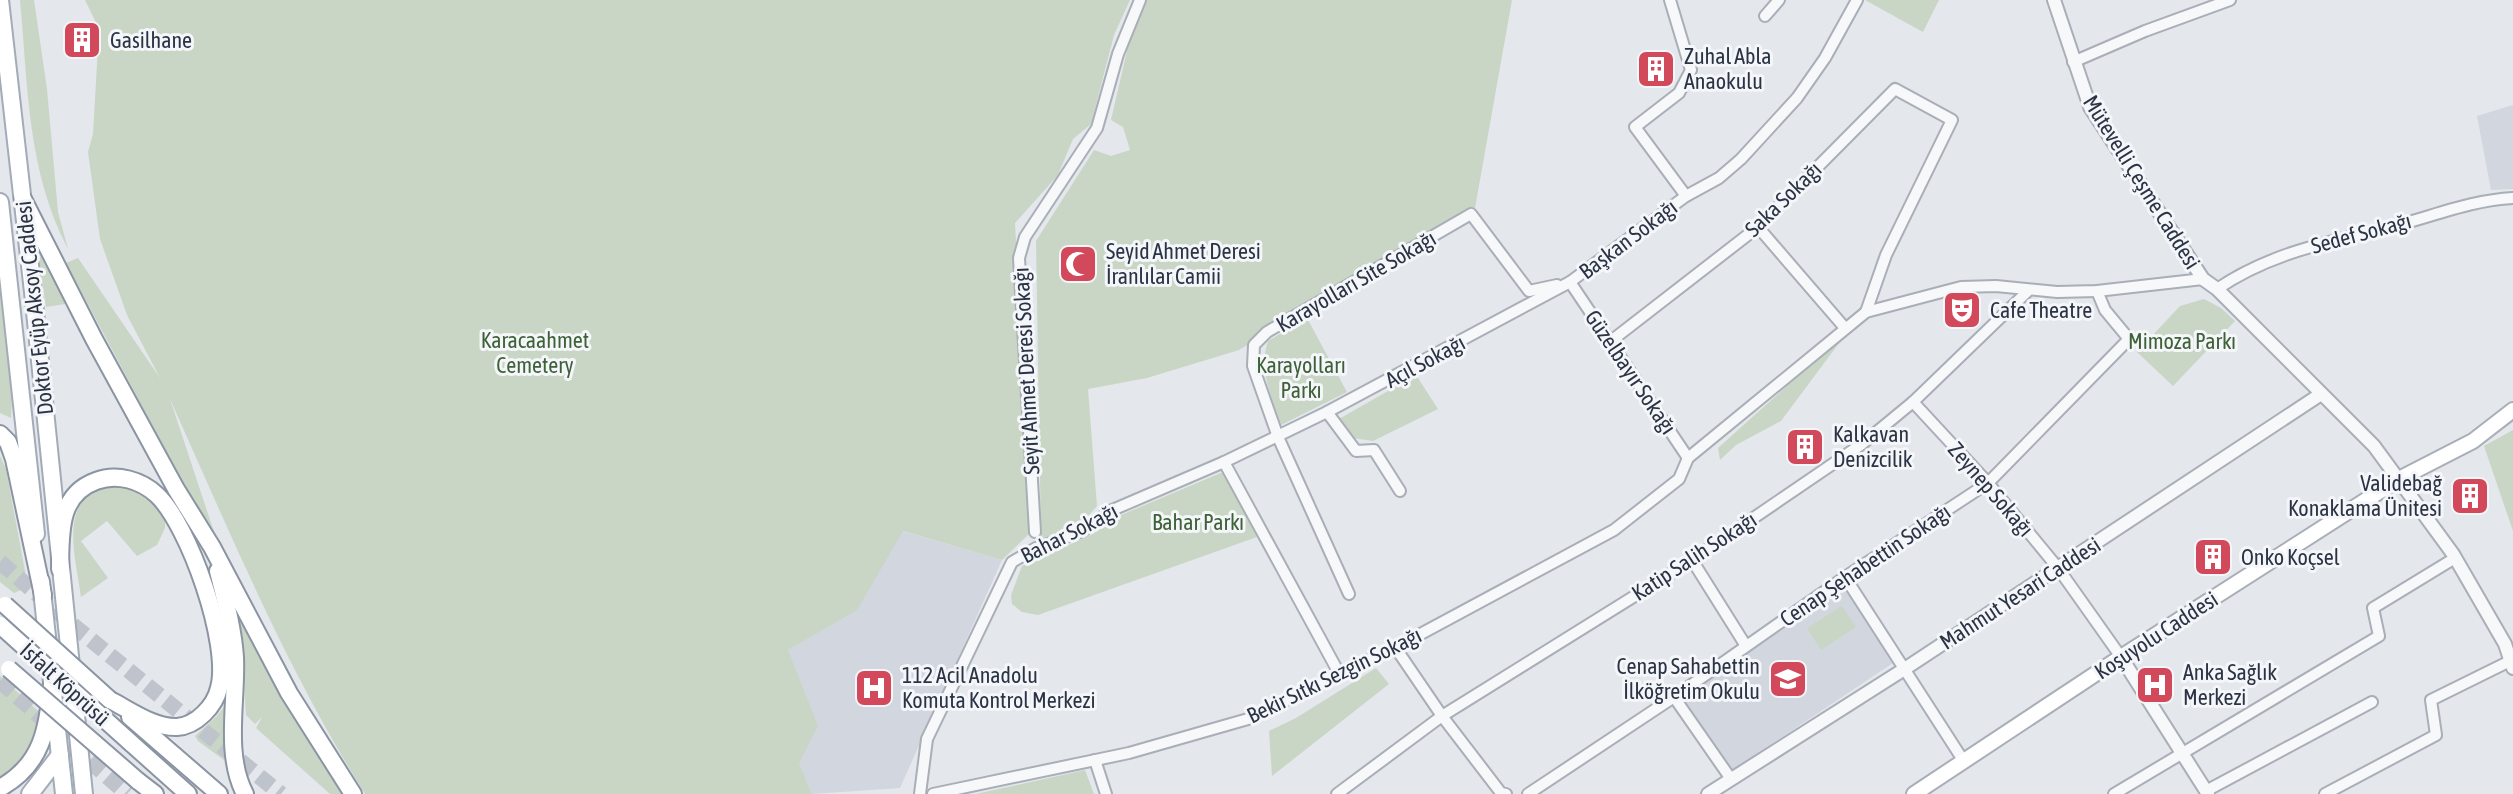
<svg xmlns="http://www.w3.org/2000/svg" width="2513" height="794" font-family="'Asap Condensed',sans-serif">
  <rect width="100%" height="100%" fill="#e4e7ec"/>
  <g fill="#d2d6de">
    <path d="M2513,105V189L2491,190L2477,116Z"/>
    <path d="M902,531L1002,560L900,788L812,794L799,764L788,650L857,609Z"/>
    <path d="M1844,585L1896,661L1731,771L1681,698Z"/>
  </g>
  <g fill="#c9d6c5">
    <path d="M20,0H34L47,89L58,212L68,249C27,171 28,86 20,0Z"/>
    <path d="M85,0H1130L1114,35L1091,124L1073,139L1058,175L1015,223L1031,532L1002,560L903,531L857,610L788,650L818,726L799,763L812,794H365C287,670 230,533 170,399L215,535L210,534L66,263L78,258L160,378L127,315L100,239L88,152L93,134L99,29Z"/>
    <path d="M1146,0H1512L1475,208L1239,350L1147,378L1088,389L1097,506L1078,528L1041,538L1036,241L1094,150L1111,156L1130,150L1123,127L1111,120L1130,38Z"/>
    <path d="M1865,0H1939L1923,32Z"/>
    <path d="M34,228L65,304L46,307Z"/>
    <path d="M0,274L12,397L11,418L0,413Z"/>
    <path d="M2204,299L2221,308L2235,321L2173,386L2137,352L2180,306Z"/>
    <path d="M1307,318L1347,392L1281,425C1272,397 1258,370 1268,341Z"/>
    <path d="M1848,331L1781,421L1736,445L1720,460L1718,448Z"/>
    <path d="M1416,375L1438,409L1373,441L1353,438L1339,419Z"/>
    <path d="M2513,430V531L2484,446Z"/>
    <path d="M0,456L6,469L28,587L14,593L0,582Z"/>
    <path d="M1223,472L1257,537L1038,615L1022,612L1012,604L1011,595L1022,566L1093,534L1114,518Z"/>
    <path d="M118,484L146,494L165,518V528L157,545L137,556L107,521L81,541L108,578L81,597C75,552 55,492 118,484Z"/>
    <path d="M1842,606L1856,627L1821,650L1807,628Z"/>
    <path d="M240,616L289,709L346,794H330L256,728L262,717L255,724L246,715Z"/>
    <path d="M1376,668L1389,684L1272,776L1269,731L1296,718Z"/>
    <path d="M0,676L39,712C41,742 24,762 0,779Z"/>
    <path d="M232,697L228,763L198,741L195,736L216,717Z"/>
    <path d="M1085,770L1094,794H976Z"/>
  </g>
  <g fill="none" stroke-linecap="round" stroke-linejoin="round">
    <g stroke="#bfc3cb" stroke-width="16" stroke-dasharray="16 8" stroke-linecap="butt">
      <path d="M0,562L75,627L281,794"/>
      <path d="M0,681L127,794"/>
    </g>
    <defs>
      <g id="minor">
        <path d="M1670,0L1691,70L1679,93L1635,127L1686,196"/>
        <path d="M1765,16L1779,0"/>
        <path d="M2073,62L2145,31L2230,0"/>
        <path d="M1758,227L1845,328"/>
        <path d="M1570,282L1688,458"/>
        <path d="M2217,289C2273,251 2334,241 2398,225C2436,215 2473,200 2513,198"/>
        <path d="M1611,341L1758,227L1895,89L1952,120L1886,255L1866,312"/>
        <path d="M1913,402L1988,483L2058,568L2121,657"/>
        <path d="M1327,412L1356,451L1374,450L1400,491"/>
        <path d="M1224,462L1340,675"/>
        <path d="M1035,532L1019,258L1025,237L1097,128L1118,54L1140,0"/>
        <path d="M1692,560L1746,646"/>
        <path d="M1845,577L1963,760"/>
        <path d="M1349,594L1278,437L1253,366L1254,345L1267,332L1471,214L1529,291L1557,285"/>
        <path d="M1395,647L1442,716L1501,793L1506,794"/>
        <path d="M1674,697L1731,779"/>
        <path d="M1095,760L1106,794"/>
        <path d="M2206,791L2372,702"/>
        <path d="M920,794L927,739L1012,562L1036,548L1083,531L1110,511L1224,462L1327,412L1570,282L1686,196L1719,178L1741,159L1797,98L1825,58L1857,0"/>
        <path d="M933,794L1129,753L1248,719L1402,644L1614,530L1679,479L1688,458L1866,312L1961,287L1996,286L2057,292L2097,291L2203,279"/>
        <path d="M1337,794L1442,716L1686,564L1862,444L1913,402L2029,290"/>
        <path d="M1528,794L1674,697L1845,577L1988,483L2129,339L2105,310L2097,291"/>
        <path d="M2114,794L2379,636L2373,608L2455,558"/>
        <path d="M2325,794L2436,735L2431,700L2510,661"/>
      </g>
      <g id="tertiary">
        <path d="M2054,0L2090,107L2203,279L2217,289L2374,446L2453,554L2505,644L2513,668"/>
        <path d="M2121,657L2208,794"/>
        <path d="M1708,794L1906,668L2321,394"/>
      </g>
      <path id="secondary" d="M1914,794L2121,657L2399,479L2473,441L2513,410"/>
      <g id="primary">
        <path d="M0,0L33,292L84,794"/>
        <path d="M0,202L36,534"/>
        <path d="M41,581L64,794"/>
        <path d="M30,794L60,755"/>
      </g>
      <g id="trunk">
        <path d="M23,199L94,339L176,489L212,547L289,693L353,794"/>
        <path d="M0,434L8,442L14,459L43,595"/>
        <path d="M60,569C61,536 57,495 96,481C117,473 141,480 157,495C189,525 231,645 219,688C215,706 196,726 177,727C154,728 130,710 110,700"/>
        <path d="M218,571C225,599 233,628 235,657C237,701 224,754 245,794"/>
        <path d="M130,717L219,794"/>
        <path d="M131,743L188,794"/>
        <path d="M138,781L155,794"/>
        <path d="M0,788C43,764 47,729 52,684"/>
      </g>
    </defs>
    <use href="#minor" stroke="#a9aeb7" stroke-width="14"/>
    <use href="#tertiary" stroke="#a9aeb7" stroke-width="16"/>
    <use href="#secondary" stroke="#a9aeb7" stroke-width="18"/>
    <use href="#primary" stroke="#a3abb8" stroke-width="20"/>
    <use href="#trunk" stroke="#8b94a3" stroke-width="20"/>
    <use href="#minor" stroke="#f7f8fa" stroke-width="10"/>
    <use href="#tertiary" stroke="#f7f8fa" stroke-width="12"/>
    <use href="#secondary" stroke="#fff" stroke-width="14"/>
    <use href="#primary" stroke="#fff" stroke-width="16"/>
    <use href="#trunk" stroke="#fff" stroke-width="16"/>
    <defs>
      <g id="trunk-bridge">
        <path d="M5,605L110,700"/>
        <path d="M0,625L131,743"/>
        <path d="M9,669L138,781"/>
      </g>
    </defs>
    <use href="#trunk-bridge" stroke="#8b94a3" stroke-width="20" stroke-linecap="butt"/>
    <use href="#trunk-bridge" stroke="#fff" stroke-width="16"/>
  </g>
  <defs>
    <symbol id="building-square" viewBox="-11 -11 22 22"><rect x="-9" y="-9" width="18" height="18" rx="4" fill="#d1495b" stroke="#f4f6f9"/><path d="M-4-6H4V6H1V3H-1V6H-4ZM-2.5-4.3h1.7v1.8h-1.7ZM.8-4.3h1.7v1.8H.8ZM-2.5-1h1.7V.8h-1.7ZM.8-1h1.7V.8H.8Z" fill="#fff"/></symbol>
    <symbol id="mosque-square" viewBox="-11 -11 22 22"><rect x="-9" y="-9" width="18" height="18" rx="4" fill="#d1495b" stroke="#f4f6f9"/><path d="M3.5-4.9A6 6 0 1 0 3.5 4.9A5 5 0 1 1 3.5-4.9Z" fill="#fff"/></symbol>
    <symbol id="theatre-square" viewBox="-11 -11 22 22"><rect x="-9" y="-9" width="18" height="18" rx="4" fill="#d1495b" stroke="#f4f6f9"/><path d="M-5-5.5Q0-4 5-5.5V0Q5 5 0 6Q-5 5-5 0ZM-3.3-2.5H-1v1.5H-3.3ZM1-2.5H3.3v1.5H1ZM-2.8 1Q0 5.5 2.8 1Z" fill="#fff"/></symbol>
    <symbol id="school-square" viewBox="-11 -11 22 22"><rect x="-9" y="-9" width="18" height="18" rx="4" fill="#d1495b" stroke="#f4f6f9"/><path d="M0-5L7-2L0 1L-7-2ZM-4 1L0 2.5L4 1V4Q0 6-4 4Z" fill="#fff"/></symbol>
    <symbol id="hospital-square" viewBox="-11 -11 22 22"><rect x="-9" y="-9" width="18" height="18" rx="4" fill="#d1495b" stroke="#f4f6f9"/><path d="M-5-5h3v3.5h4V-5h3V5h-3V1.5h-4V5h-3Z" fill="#fff"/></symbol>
  </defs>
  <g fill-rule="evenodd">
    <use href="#building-square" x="60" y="18" width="44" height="44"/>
    <use href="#building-square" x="1634" y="47" width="44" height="44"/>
    <use href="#mosque-square" x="1056" y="242" width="44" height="44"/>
    <use href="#theatre-square" x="1940" y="288" width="44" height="44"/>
    <use href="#building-square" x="1783" y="425" width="44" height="44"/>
    <use href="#building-square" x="2448" y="474" width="44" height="44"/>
    <use href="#building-square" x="2191" y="535" width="44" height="44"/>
    <use href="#school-square" x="1766" y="657" width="44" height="44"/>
    <use href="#hospital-square" x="2133" y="663" width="44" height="44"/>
    <use href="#hospital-square" x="852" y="666" width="44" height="44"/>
  </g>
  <g text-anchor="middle" stroke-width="6" stroke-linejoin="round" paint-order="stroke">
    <g font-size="22" fill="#2b3445" stroke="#f4f6f9" text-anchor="start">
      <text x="110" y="48">Gasilhane</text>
      <text x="1684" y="64">Zuhal Abla<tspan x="1684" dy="25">Anaokulu</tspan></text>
      <text x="1106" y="259">Seyid Ahmet Deresi<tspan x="1106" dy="25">İranlılar Camii</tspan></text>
      <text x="1990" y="318">Cafe Theatre</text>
      <text x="1833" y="442">Kalkavan<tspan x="1833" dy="25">Denizcilik</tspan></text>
      <text x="2442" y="491" text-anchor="end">Validebağ<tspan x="2442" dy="25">Konaklama Ünitesi</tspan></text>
      <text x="2241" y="565">Onko Koçsel</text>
      <text x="1760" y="674" text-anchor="end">Cenap Sahabettin<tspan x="1760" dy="25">İlköğretim Okulu</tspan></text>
      <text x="2183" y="680">Anka Sağlık<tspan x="2183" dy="25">Merkezi</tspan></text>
      <text x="902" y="683">112 Acil Anadolu<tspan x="902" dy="25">Komuta Kontrol Merkezi</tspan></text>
    </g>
    <g font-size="22" fill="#2b3445" stroke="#f4f6f9">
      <text transform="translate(2142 182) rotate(58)" y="8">Mütevelli Çeşme Caddesi</text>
      <text transform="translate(1783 199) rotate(-44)" y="8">Saka Sokağı</text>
      <text transform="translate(2361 233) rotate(-15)" y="8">Sedef Sokağı</text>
      <text transform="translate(1628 239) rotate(-37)" y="8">Başkan Sokağı</text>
      <text transform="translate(1356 281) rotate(-30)" y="8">Karayolları Site Sokağı</text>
      <text transform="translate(34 308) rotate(-96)" y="8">Doktor Eyüp Aksoy Caddesi</text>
      <text transform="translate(1425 361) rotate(-28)" y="8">Açıl Sokağı</text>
      <text transform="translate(1026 371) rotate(-93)" y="8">Seyit Ahmet Deresi Sokağı</text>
      <text transform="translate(1631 372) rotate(56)" y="8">Güzelbayır Sokağı</text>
      <text transform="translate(1991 489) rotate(49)" y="8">Zeynep Sokağı</text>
      <text transform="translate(1069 533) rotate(-27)" y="8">Bahar Sokağı</text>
      <text transform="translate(1694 556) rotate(-33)" y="8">Katip Salih Sokağı</text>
      <text transform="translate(1865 565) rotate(-34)" y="8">Cenap Şehabettin Sokağı</text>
      <text transform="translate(2020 593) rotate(-33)" y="8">Mahmut Yesari Caddesi</text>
      <text transform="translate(2156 635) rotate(-33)" y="8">Koşuyolu Caddesi</text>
      <text transform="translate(1334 675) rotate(-26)" y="8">Bekir Sıtkı Sezgin Sokağı</text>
      <text transform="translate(65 684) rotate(42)" y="8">İsfalt Köprüsü</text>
    </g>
    <g font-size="22" fill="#3f6138" stroke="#f4f6f9">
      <text x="535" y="348">Karacaahmet<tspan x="535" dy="25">Cemetery</tspan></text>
      <text x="2182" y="349">Mimoza Parkı</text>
      <text x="1301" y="373">Karayolları<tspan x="1301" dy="25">Parkı</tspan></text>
      <text x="1198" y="530">Bahar Parkı</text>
    </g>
  </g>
</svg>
